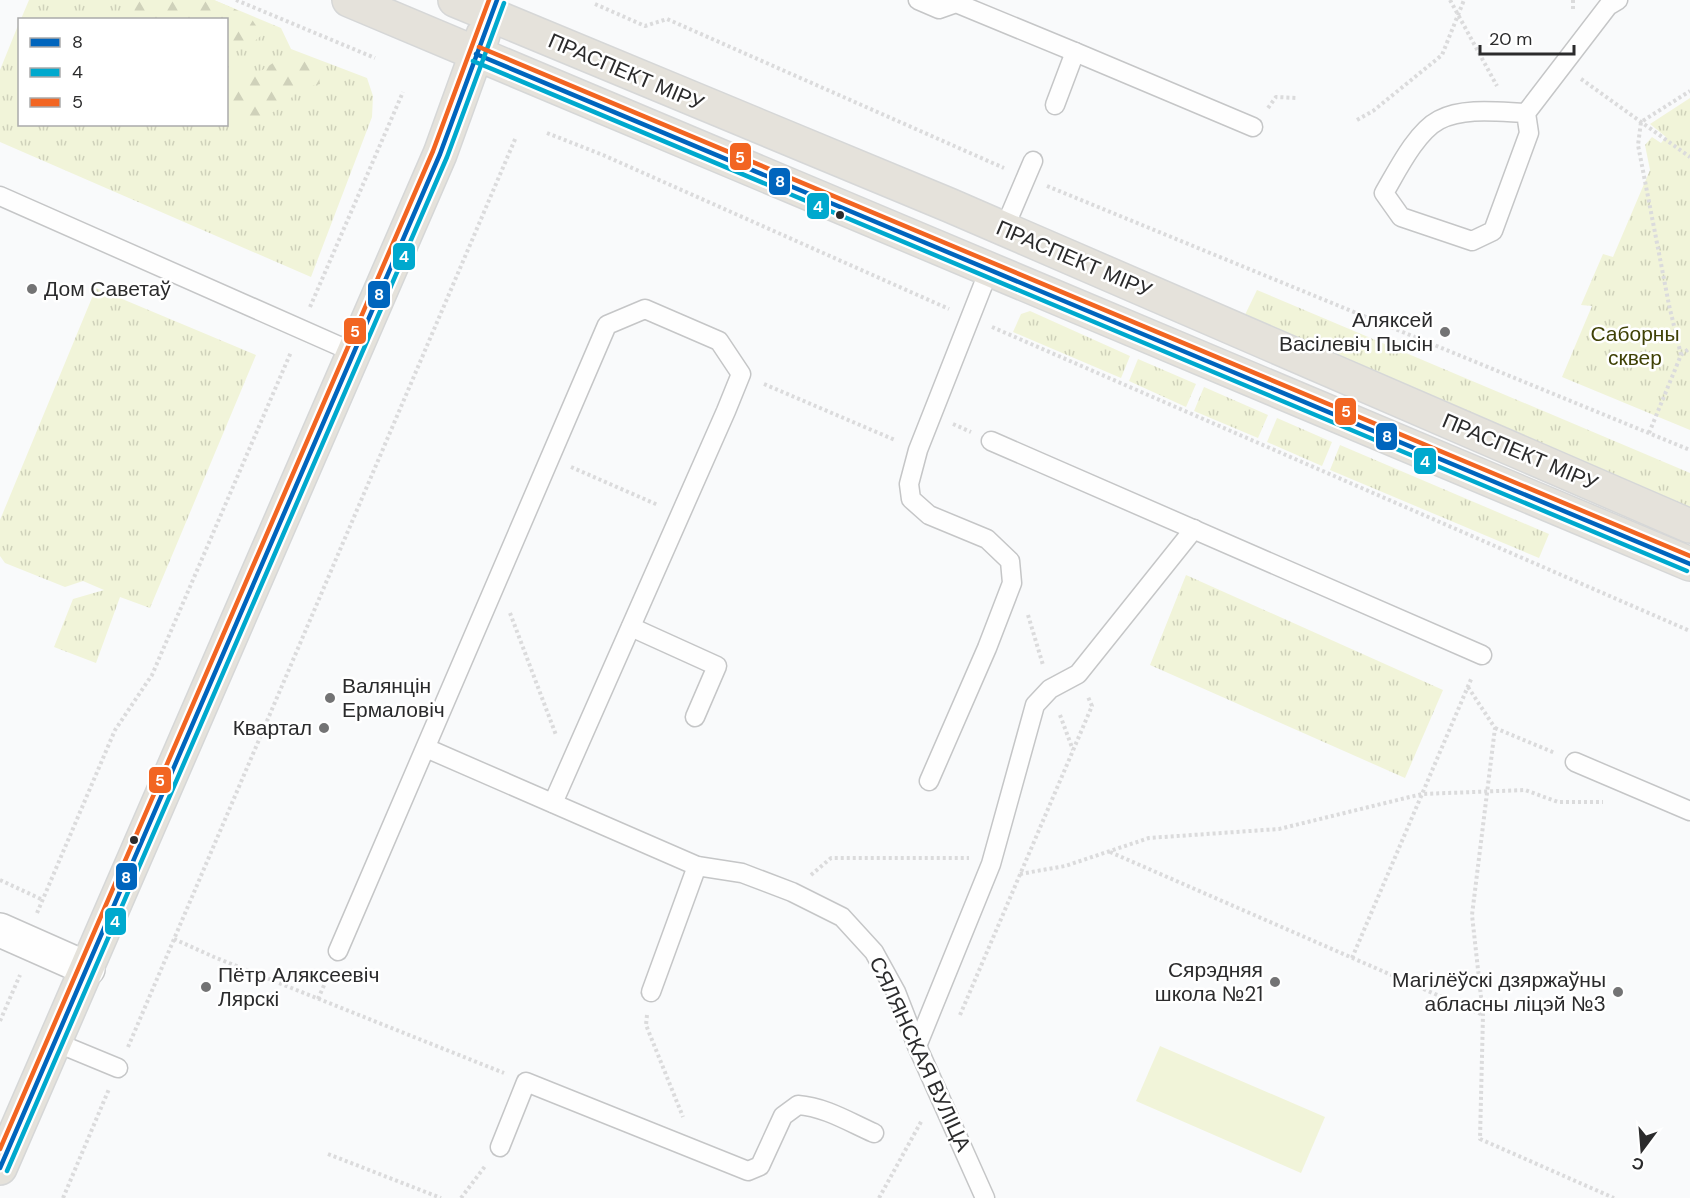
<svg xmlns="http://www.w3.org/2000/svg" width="1690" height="1198" font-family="'DM Sans',sans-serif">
  <defs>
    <pattern id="grass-tufts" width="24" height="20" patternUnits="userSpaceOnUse" patternTransform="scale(1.5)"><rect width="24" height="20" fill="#f1f4d9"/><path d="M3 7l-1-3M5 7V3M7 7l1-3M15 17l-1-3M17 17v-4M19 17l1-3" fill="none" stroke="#cfd1ba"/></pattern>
    <pattern id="forest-firs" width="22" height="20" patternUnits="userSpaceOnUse" patternTransform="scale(1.5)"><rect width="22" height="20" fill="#f1f4d9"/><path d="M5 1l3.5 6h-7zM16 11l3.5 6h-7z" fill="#cfd1ba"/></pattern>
  </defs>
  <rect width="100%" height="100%" fill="#f9fafb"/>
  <g fill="url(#grass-tufts)">
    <path d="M29,0H214L281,28L291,49L367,78L373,96L372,117L311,277L0,142V70L19,23L20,124H226V20L21,19Z"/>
    <path d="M1690,98V430L1562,377L1592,306L1581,305L1603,254L1613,257L1650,170L1645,145L1652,137L1661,143L1666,137L1650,124Z"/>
    <path d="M96,288L256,355L150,608L120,597L96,663L54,647L73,599L104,590L83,581L65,587L5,563L0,556V520Z"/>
    <path d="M1257,290L1690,473V510L1242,321Z"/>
    <path d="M1030,311L1130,356L1121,378L1013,332L1021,314Z"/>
    <path d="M1138,359L1196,384L1186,407L1129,381Z"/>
    <path d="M1204,387L1268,415L1258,438L1194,411Z"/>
    <path d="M1277,418L1332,442L1322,466L1267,442Z"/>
    <path d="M1340,445L1549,534L1539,558L1330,470Z"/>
    <path d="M1186,575L1443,690L1405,778L1150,665Z"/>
  </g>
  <g fill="url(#forest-firs)">
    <path d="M126,0H214L237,10L253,21L262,35L252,43L227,54L226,20L141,19Z"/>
    <path d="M289,59L306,61L318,71L320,84L295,90C293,94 291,100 288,103C276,114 241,124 227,117V78L236,73L261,71L273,63Z"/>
  </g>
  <path fill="#f1f4d9" d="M1160,1046L1325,1117L1301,1173L1136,1101Z"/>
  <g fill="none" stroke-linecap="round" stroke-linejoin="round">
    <defs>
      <g id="service">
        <path d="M918,0L939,9L956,3L1075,52"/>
        <path d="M1055,105L1075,52L1253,127"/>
        <path d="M1526,113C1499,112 1464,107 1439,120C1416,132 1397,171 1384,193L1401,217L1472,241L1493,231L1529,133L1526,113L1608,6L1618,0"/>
        <path d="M0,196L355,353"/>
        <path d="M1004,229L1033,161"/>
        <path d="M991,441L1482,655"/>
        <path d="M631,627L717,666L695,717"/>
        <path d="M426,748L697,866L742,873L792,892L842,917L874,952L896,992L917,1046L985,1198"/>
        <path d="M1575,762L1690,811"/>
        <path d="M929,781L987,648L1012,583L1010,561L987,539L929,515L911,499L909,484L918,450L989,270"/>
        <path d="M338,951L607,325L645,309L719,341L741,374L726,411L553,803"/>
        <path d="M651,992L697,866"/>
        <path d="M55,1042L118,1068"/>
        <path d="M917,1046L991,864L1035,705L1050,689L1078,674L1194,529"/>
        <path d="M500,1147L526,1082L748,1171L760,1166L783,1116L798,1105C825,1107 849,1122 874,1133"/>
      </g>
      <path id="minor" d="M0,930L88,969"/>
      <g id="primary">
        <path d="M349,0L1690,564"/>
        <path d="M455,0L949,205L1690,526"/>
        <path d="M0,1168L440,154L483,35"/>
      </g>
    </defs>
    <use href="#service" stroke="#c5c6c7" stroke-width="21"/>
    <use href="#minor" stroke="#c5c6c7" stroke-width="36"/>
    <use href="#primary" stroke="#d6d7d7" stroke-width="36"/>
    <g stroke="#dbdbdc" stroke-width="4" stroke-dasharray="3 3" stroke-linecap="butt">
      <path d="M236,0L375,58"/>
      <path d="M1450,0L1497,86"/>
      <path d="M1573,0V10"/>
      <path d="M595,4L645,26L667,19L1004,168"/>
      <path d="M1581,79L1690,157"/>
      <path d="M1268,108L1276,97L1296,98"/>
      <path d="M1357,120L1373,111L1442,55L1464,0"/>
      <path d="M547,133L603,155L949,309"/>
      <path d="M1047,186L1690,450"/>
      <path d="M310,307L403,92"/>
      <path d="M992,327L1690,631"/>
      <path d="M1681,355L1669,305L1638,145L1641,122L1690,91"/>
      <path d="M764,384L895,440"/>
      <path d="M953,424L971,432"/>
      <path d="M1649,433L1681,355L1690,348"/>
      <path d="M571,467L658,505"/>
      <path d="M510,613L556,735"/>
      <path d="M1028,615L1043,665"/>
      <path d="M1468,687L1495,728L1472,915L1483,1015L1480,1139L1614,1198"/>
      <path d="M1060,715L1073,750"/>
      <path d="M1495,728L1555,753"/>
      <path d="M1110,852L1483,1015"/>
      <path d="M1020,874L1065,866L1149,838L1279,829L1422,794L1525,790L1558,802H1603"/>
      <path d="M811,875L831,858H969"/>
      <path d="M0,880L43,900"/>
      <path d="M37,913L115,730L152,675L291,352"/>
      <path d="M174,939L214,957L504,1073"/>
      <path d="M1352,958L1472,677"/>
      <path d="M318,999L329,974"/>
      <path d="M647,1015L646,1025L683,1117"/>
      <path d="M960,1015L1092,706L1088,697"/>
      <path d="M0,1021L20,975"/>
      <path d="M128,1047L516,137"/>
      <path d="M328,1154L441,1198"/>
      <path d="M63,1198L109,1089"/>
      <path d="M461,1198L486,1165"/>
      <path d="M879,1198L922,1120"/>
    </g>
    <use href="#service" stroke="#fefefe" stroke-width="18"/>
    <use href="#minor" stroke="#fefefe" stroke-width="33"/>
    <use href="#primary" stroke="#e5e2db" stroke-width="33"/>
    <defs>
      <g id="bus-1">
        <path d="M476,54L1690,564"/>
        <path d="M0,1168L440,154L497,0"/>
      </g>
      <g id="bus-2">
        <path d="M473,61L1687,571"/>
        <path d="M7,1171L447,157L504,3"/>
      </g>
      <g id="bus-3">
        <path d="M479,47L1690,556"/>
        <path d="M0,1149L433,151L489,0"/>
      </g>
    </defs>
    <use href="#bus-1" stroke="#fff" stroke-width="9"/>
    <use href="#bus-2" stroke="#fff" stroke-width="9"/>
    <use href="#bus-3" stroke="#fff" stroke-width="9"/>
    <use href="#bus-1" stroke="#0065bd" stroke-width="4.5"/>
    <use href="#bus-2" stroke="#00a9ce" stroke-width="4.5"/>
    <use href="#bus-3" stroke="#f26522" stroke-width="4.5"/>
  </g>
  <g fill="#2b2b2c" stroke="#fff" stroke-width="2">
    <circle cx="840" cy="215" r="5"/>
    <circle cx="134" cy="840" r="5"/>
  </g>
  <g fill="#737374" stroke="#fff" stroke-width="2">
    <circle cx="32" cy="289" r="6"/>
    <circle cx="1445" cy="332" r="6"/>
    <circle cx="330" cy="698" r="6"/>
    <circle cx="324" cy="728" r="6"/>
    <circle cx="1275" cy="982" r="6"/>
    <circle cx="206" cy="987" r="6"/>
    <circle cx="1618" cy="992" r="6"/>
  </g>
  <g text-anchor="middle" stroke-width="5" stroke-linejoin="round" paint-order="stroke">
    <g font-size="21" fill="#2b2b2c" stroke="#fff">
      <text transform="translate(626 72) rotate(23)" y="7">ПРАСПЕКТ МІРУ</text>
      <text transform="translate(1074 259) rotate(23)" y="7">ПРАСПЕКТ МІРУ</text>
      <text transform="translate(1520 452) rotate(23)" y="7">ПРАСПЕКТ МІРУ</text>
      <text transform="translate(920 1054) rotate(65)" y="7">СЯЛЯНСКАЯ ВУЛІЦА</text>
    </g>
    <g font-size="21" fill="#2b2b2c" stroke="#fff" text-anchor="end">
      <text x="44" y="296" text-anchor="start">Дом Саветаў</text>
      <text x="1433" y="327">Аляксей<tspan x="1433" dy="24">Васілевіч Пысін</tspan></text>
      <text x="342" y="693" text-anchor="start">Валянцін<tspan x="342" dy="24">Ермаловіч</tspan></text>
      <text x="312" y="735">Квартал</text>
      <text x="1263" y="977">Сярэдняя<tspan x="1263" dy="24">школа №21</tspan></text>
      <text x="218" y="982" text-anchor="start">Пётр Аляксеевіч<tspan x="218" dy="24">Лярскі</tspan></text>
      <text x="1606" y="987">Магілёўскі дзяржаўны<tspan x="1606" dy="24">абласны ліцэй №3</tspan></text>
    </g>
    <g font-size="21" fill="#3f4105" stroke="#fff">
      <text x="1635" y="341">Саборны<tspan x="1635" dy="24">сквер</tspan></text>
    </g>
  </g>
  <g stroke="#fff" stroke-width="2">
    <rect x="729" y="142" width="23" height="29" rx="6" fill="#f26522"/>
    <rect x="768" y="167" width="23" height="29" rx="6" fill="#0065bd"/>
    <rect x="806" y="192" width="24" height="28" rx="6" fill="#00a9ce"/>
    <rect x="392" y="242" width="24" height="29" rx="6" fill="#00a9ce"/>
    <rect x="367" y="280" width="24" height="29" rx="6" fill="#0065bd"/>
    <rect x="343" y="317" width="24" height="28" rx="6" fill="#f26522"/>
    <rect x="1334" y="397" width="23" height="29" rx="6" fill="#f26522"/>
    <rect x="1375" y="422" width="23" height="29" rx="6" fill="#0065bd"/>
    <rect x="1413" y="447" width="24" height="28" rx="6" fill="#00a9ce"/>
    <rect x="148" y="766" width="24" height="28" rx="6" fill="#f26522"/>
    <rect x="115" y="862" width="23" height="29" rx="6" fill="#0065bd"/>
    <rect x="104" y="907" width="23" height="29" rx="6" fill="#00a9ce"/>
  </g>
  <g font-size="16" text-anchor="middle" font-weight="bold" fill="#fff">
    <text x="740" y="163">5</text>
    <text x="780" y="187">8</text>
    <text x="818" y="212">4</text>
    <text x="404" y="262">4</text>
    <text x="379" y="300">8</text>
    <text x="355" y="337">5</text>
    <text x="1346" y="417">5</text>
    <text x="1387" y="442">8</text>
    <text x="1425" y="467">4</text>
    <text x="160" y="786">5</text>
    <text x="126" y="883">8</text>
    <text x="115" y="927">4</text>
  </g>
  <rect x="18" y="18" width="210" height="108" fill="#ffffff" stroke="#aaaaab" stroke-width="1.5"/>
  <rect x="30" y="38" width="30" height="9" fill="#0065bd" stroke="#aaaaab" stroke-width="1.5"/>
  <text x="72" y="48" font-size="18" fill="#2b2b2c">8</text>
  <rect x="30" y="68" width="30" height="9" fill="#00a9ce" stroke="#aaaaab" stroke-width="1.5"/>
  <text x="72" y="78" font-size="18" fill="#2b2b2c">4</text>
  <rect x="30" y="98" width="30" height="9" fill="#f26522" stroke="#aaaaab" stroke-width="1.5"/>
  <text x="72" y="108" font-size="18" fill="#2b2b2c">5</text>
  <g transform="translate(1642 1150) rotate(196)" stroke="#ffffff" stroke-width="4.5" paint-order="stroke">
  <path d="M0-4.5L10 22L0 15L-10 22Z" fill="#2b2b2c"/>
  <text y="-9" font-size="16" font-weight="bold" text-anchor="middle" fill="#2b2b2c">С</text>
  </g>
  <path d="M1480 45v9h94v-9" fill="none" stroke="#2b2b2c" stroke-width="3"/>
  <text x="1489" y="45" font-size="18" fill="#2b2b2c" stroke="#ffffff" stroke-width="4.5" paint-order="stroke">20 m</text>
</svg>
